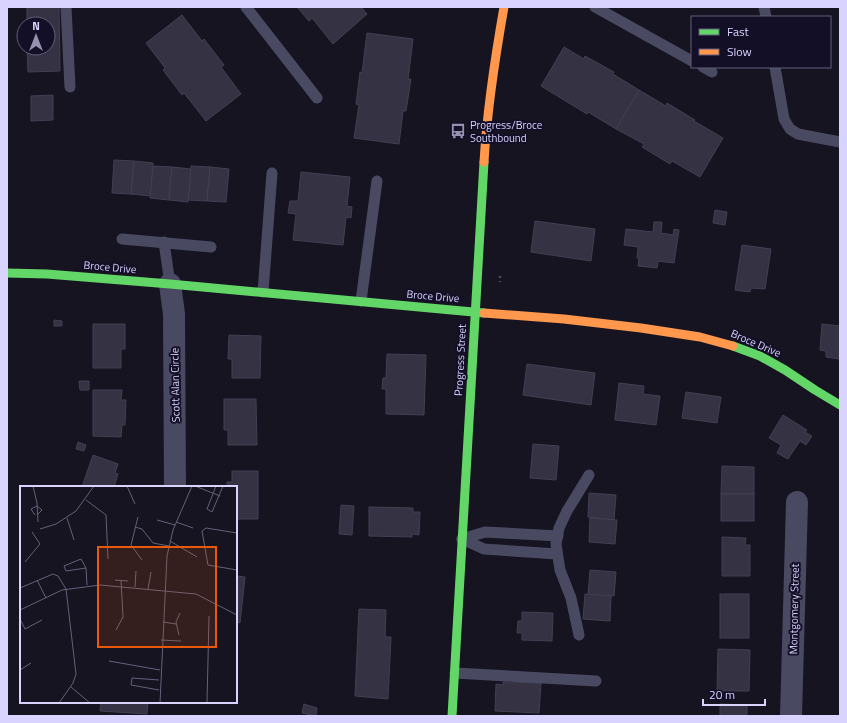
<svg xmlns="http://www.w3.org/2000/svg" width="847" height="723" font-family="'Titillium Web',sans-serif">
  <rect width="100%" height="100%" fill="#161421"/>
  <g fill="#343243" stroke="#433f54">
    <path d="M27,7H59L60,71L28,72L27,48H48V24H27Z"/>
    <path d="M297,7H361L367,14L333,44L312,18L309,21Z"/>
    <path d="M182,15L202,41L204,39L224,65L221,67L241,94L206,121L184,93L182,95L163,70L165,68L146,43Z"/>
    <path d="M367,33L413,39L408,79H411L406,111H403L399,144L354,138L359,105L356,104L360,72L362,73Z"/>
    <path d="M564,47L584,59L585,56L614,72L613,74L639,90L616,129L588,112L587,114L541,86Z"/>
    <path d="M639,90L666,106L667,103L695,120L694,121L723,138L700,177L672,161L670,164L642,147L644,144L616,129Z"/>
    <path d="M53,95V120L31,121V96Z"/>
    <path d="M114,160L134,161L131,194L112,193Z"/>
    <path d="M134,161L153,163L151,196L131,194Z"/>
    <path d="M153,166L172,167L169,200L150,198Z"/>
    <path d="M191,166L210,167L207,201L188,200Z"/>
    <path d="M172,167L191,169L188,202L169,200Z"/>
    <path d="M210,167L229,169L226,202L207,201Z"/>
    <path d="M301,172L350,177L347,206L352,207L351,218L346,217L343,245L293,240L296,214L288,213L290,201H298Z"/>
    <path d="M715,210L727,212L725,225L713,223Z"/>
    <path d="M535,221L595,229L591,261L531,252Z"/>
    <path d="M654,222H662L661,233L673,235L674,229L679,230L674,263L658,261L657,268L638,266L639,258H637L638,247L624,245L626,229L653,232Z"/>
    <path d="M742,245L771,249L765,289L751,288L750,292L735,290Z"/>
    <path d="M54,320L62,321V326H54Z"/>
    <path d="M93,324H125V349H121V368H93Z"/>
    <path d="M822,324L840,326L839,359L826,357V351L820,350Z"/>
    <path d="M229,335L261,336L260,378H232V359H228Z"/>
    <path d="M387,354L426,355L424,415L386,414V389H382L383,378H386Z"/>
    <path d="M527,364L595,373L591,405L523,395Z"/>
    <path d="M79,381H89V390H80Z"/>
    <path d="M619,383L644,386L643,394L660,396L656,425L615,420Z"/>
    <path d="M93,390H122L121,400H126L125,425H122L121,437L93,436Z"/>
    <path d="M686,392L721,397L717,423L682,418Z"/>
    <path d="M224,399H256L257,445H228V430H224Z"/>
    <path d="M783,415L807,430L805,432L812,436L806,445L800,441L788,459L777,453L781,445L769,438Z"/>
    <path d="M78,442L86,445L84,451L76,449Z"/>
    <path d="M533,444L559,446L556,480L530,478Z"/>
    <path d="M93,455L118,464L115,473L118,474L114,487H82Z"/>
    <path d="M722,466L754,467V494H721Z"/>
    <path d="M232,471H258V519H236V487H227V482H232Z"/>
    <path d="M589,493L616,495L614,520L588,517Z"/>
    <rect x="721" y="494" width="33" height="27"/>
    <path d="M341,505L354,506L352,535L339,534Z"/>
    <path d="M369,507L413,508V512H420L419,535L412,534V537L369,536Z"/>
    <path d="M590,518L617,520L615,544L589,542Z"/>
    <path d="M722,537L746,538L745,545H750V576H722Z"/>
    <path d="M590,570L616,572L614,596L588,595Z"/>
    <path d="M236,576L245,577L240,623L236,622Z"/>
    <path d="M585,594L611,596L610,621L583,619Z"/>
    <rect x="720" y="594" width="29" height="44"/>
    <path d="M359,609L386,610L385,637H391L388,699L355,696Z"/>
    <path d="M522,612L553,613L552,641L522,640V633H517L518,621H522Z"/>
    <path d="M718,649L750,650L749,691H717Z"/>
    <path d="M503,682L541,683L539,713L495,711L496,684L503,685Z"/>
    <path d="M101,702H148L147,714L100,711Z"/>
    <path d="M304,704L317,708L316,716L302,713Z"/>
    <path d="M720,704L747,705V716H720Z"/>
  </g>
  <g fill="none" stroke-linecap="round" stroke-linejoin="round">
    <path stroke="#44505f" stroke-width="2.5" stroke-dasharray="2 3" stroke-linecap="butt" d="M500,276V282"/>
    <g stroke="#4a4962" stroke-width="11">
      <path d="M66,7L70,87"/>
      <path d="M246,7L317,98"/>
      <path d="M595,7L692,61"/>
      <path d="M764,7L766,17"/>
      <path d="M703,67L712,72"/>
      <path d="M775,67L784,119L790,129L798,134L840,142"/>
      <path d="M122,239L211,247"/>
      <path d="M164,242L170,284"/>
      <path d="M263,292L272,173"/>
      <path d="M361,301L377,181"/>
      <path d="M462,539L484,549L557,554"/>
      <path d="M462,539L485,532L558,536"/>
      <path d="M579,635L571,598L560,570L556,544L559,528L567,511L589,475"/>
      <path d="M455,673L596,681"/>
    </g>
    <g stroke="#4a4962" stroke-width="22">
      <path d="M170,284L174,314L175,487"/>
      <path d="M791,716L797,502"/>
    </g>
    <g stroke="#63d668" stroke-width="9">
      <path d="M7,273L47,274L170,284L484,313"/>
      <path d="M733,346L760,356L785,370L815,390L840,405"/>
      <path d="M452,716L484,162"/>
    </g>
    <g stroke="#ff974d" stroke-width="9">
      <path d="M484,162C487,110 495,58 504,7"/>
      <path d="M484,313L564,319L641,328L700,337L733,346"/>
    </g>
  </g>
  <defs>
    <symbol id="bus-bare" viewBox="-9 -9 18 18"><path d="M-5-6H5V4H4V6H2V4H-2V6H-4V4H-5ZM-3.5-4V0h7V-4ZM-3.5 1.2v1.5H-2V1.2ZM2 1.2v1.5H3.5V1.2Z" fill="#9591b1" stroke="#130f26" stroke-width="2.5" paint-order="stroke"/></symbol>
  </defs>
  <g fill-rule="evenodd">
    <use href="#bus-bare" x="447" y="120" width="22" height="22"/>
  </g>
  <g text-anchor="middle" stroke-width="4" stroke-linejoin="round" paint-order="stroke">
    <g font-size="11" fill="#d9d4ff" stroke="#130f26" text-anchor="start">
      <text x="470" y="129">Progress/Broce<tspan x="470" dy="13">Southbound</tspan></text>
    </g>
    <g font-size="11" fill="#d9d4ff" stroke="#130f26">
      <text transform="translate(110 267) rotate(5)" y="4">Broce Drive</text>
      <text transform="translate(433 296) rotate(5)" y="4">Broce Drive</text>
      <text transform="translate(756 343) rotate(23)" y="4">Broce Drive</text>
      <text transform="translate(460 360) rotate(-87)" y="4">Progress Street</text>
      <text transform="translate(175 385) rotate(-91)" y="4">Scott Alan Circle</text>
      <text transform="translate(794 609) rotate(-89)" y="4">Montgomery Street</text>
    </g>
  </g>
  <g transform="translate(20 486)">
    <rect width="217" height="217" fill="#161421"/>
    <path fill="none" stroke="#64617a" stroke-width="1" d="M13,0L17,17L18,36M107,0L115,18M175,0L200,10M196,0L187,23L192,26L203,0M66,14L86,29L88,73M17,20L22,24L17,29M15,29L11,23L17,20M118,31L111,59L122,74M47,32L54,54M137,34L155,39M156,36L173,42M115,41L122,43L133,57L149,60M20,43L36,38L56,25L74,0M217,47L186,42L182,45L188,79L217,84M150,55L177,71M5,76L20,58L12,46M66,82L46,85L44,80L61,73L66,82L67,99M17,94L26,112M95,94L108,95M115,101L116,85M0,102L33,88L38,90L46,103L56,188L53,197L39,217M128,103L131,86M0,124L42,104L80,99L176,108L217,129M0,133L5,143L22,134M143,136L156,138M96,144L103,131L101,94M159,149L156,136L160,127M141,154L161,155M89,175L140,184M0,184L11,177M51,201L70,217M139,204L111,199L112,192L139,194M140,217L147,70L153,44L172,0M187,217L189,130"/>
    <path fill="#e8590c" fill-opacity="0.15" stroke="#e8590c" stroke-width="2" d="M78,61H196V161H78Z"/>
    <rect width="217" height="217" fill="none" stroke="#d9d4ff" stroke-width="2"/>
  </g>
  <rect width="847" height="723" fill="none" stroke="#d9d4ff" stroke-width="16"/>
  <rect x="691" y="16" width="140" height="52" fill="#130f26" stroke="#625e7d"/>
  <rect x="699" y="29" width="20" height="6" fill="#63d668" stroke="#625e7d"/>
  <text x="727" y="36" font-size="12" fill="#d9d4ff">Fast</text>
  <rect x="699" y="49" width="20" height="6" fill="#ff974d" stroke="#625e7d"/>
  <text x="727" y="56" font-size="12" fill="#d9d4ff">Slow</text>
  <g transform="translate(36 36)"><circle r="19" fill="#130f26" stroke="#625e7d"/>
  <path d="M0-3L7 15L0 10L-7 15Z" fill="#9591b1"/>
  <text y="-6" font-size="11" font-weight="bold" text-anchor="middle" fill="#d9d4ff">N</text>
  </g>
  <path d="M703 699v6h62v-6" fill="none" stroke="#d9d4ff" stroke-width="2"/>
  <text x="709" y="699" font-size="12" fill="#d9d4ff" stroke="#130f26" stroke-width="3" paint-order="stroke">20 m</text>
</svg>
